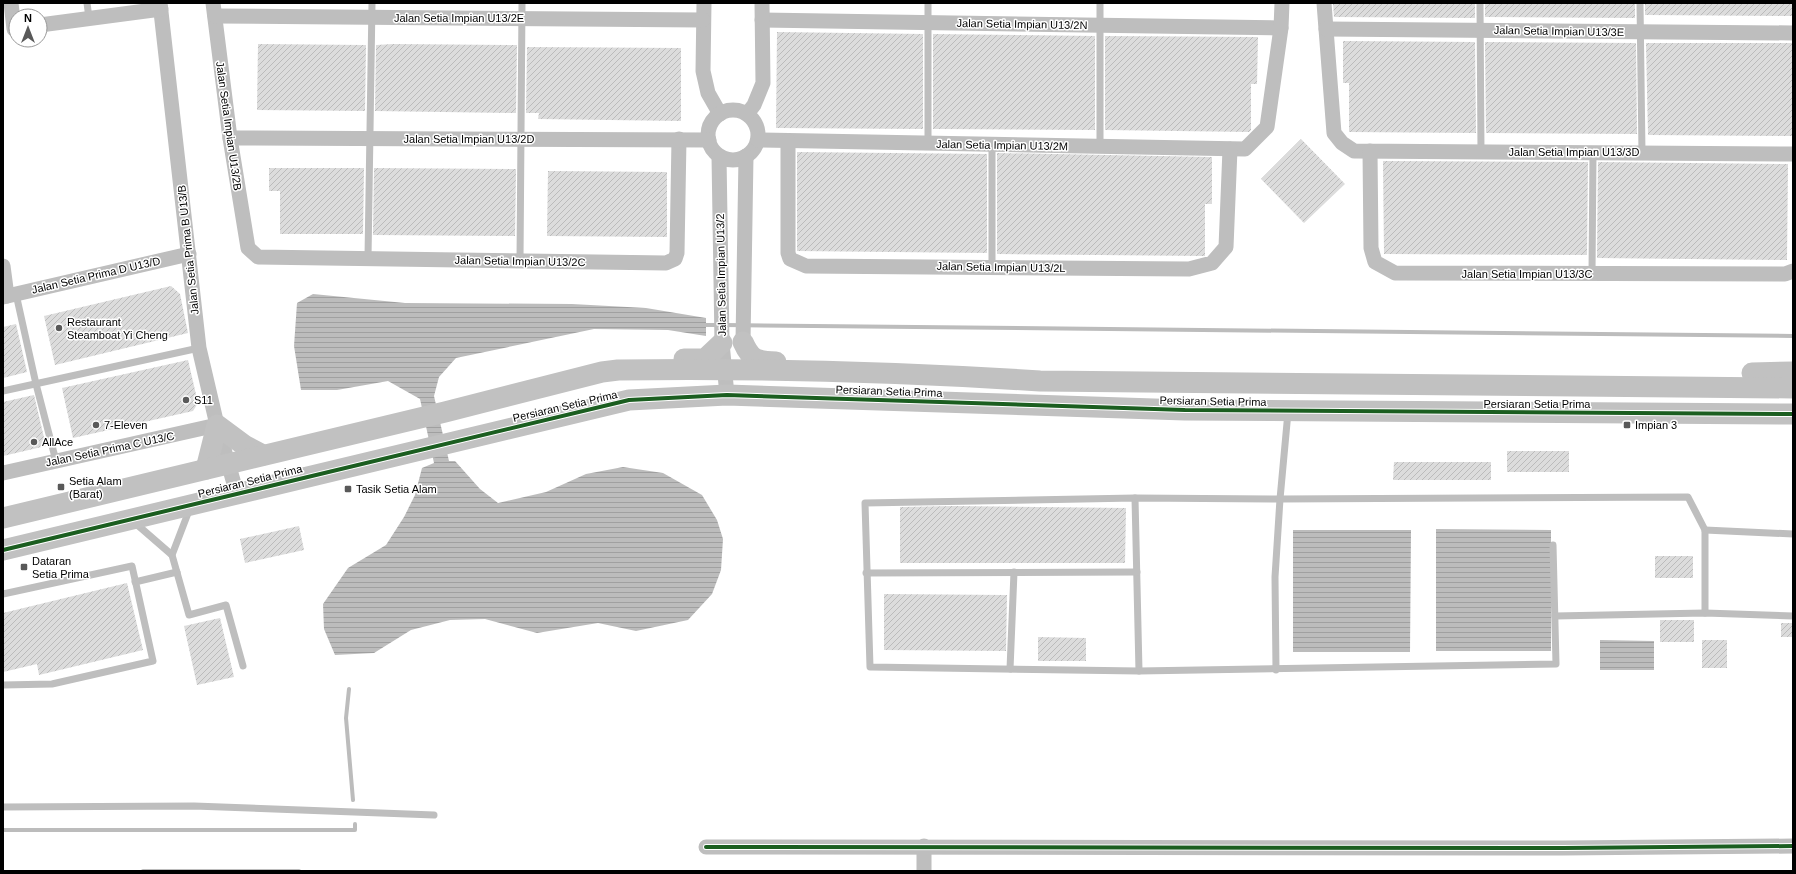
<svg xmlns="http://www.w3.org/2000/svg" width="1796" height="874" font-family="Helvetica,sans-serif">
  <defs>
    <pattern id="water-rules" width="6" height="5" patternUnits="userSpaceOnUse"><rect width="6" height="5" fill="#bcbcbc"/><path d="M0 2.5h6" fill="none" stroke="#a0a0a0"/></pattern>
    <pattern id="building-hatch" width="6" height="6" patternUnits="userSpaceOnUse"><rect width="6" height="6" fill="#dcdcdc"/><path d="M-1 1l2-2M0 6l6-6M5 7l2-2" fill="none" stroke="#bbb"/></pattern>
  </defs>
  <rect width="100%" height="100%" fill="#fff"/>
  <g fill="url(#water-rules)">
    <path d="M313,294L405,303L572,304L646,308L706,318V336L668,330L594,329L456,358L439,377L434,396L449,461H455L480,489L498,503L546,492L586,474L623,467L663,473L702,495L717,520L723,539L721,570L712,594L688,620L636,631L598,623L537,633L485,619L450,620L411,630L374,653L335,655L324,629L323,604L348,568L386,545L404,517L415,495L422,468L434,463L420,399L388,381L337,390H301L294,346L297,303Z"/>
    <path d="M1436,529L1551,530V651H1436Z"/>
    <path d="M1293,530H1411L1410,652H1293Z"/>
    <path d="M1600,640L1654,641V670H1600Z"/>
  </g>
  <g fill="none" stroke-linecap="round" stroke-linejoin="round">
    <g stroke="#bcbcbc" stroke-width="4">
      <path d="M706,325H719"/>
      <path d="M725,325L1793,336"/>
      <path d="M349,689L346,718L353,800"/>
      <path d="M3,830H355V824"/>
      <path d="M143,871H299"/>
    </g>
  </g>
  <g fill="url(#building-hatch)">
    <path d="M1333,3H1475V18L1334,17Z"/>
    <path d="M1485,3H1635V18L1485,17Z"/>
    <path d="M1645,3H1793V16L1645,15Z"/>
    <path d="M777,32L923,34V129L776,128Z"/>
    <path d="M933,34L1095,36V130L933,129Z"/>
    <path d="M1105,36L1258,37L1257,84H1251V130L1249,132L1105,130Z"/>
    <path d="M1343,41L1475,42L1476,133L1349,132V83H1343Z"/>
    <path d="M1485,42L1636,43L1637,134L1486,133Z"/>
    <path d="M1646,43H1793V136L1648,135Z"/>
    <path d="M258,44L366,45L365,111L257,110Z"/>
    <path d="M393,44L517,45L516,113L375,111L376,45Z"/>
    <path d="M527,47L681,48V121L538,119L539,113H526Z"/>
    <path d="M1301,139L1345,184L1304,223L1261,179Z"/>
    <path d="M797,152L987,154V253L797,251Z"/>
    <path d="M997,153L1212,157V204H1205V256L997,254Z"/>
    <path d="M1383,161L1588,162L1587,255L1384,254Z"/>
    <path d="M1598,162L1788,164L1787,260L1597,258Z"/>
    <path d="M269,168H364L363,234H280V191H269Z"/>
    <path d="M374,168L516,169L515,236L373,235Z"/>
    <path d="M548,171L667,172V237L547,236Z"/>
    <path d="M171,286L180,294L188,333L55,365L44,316Z"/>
    <path d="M16,324L27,372L3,378V327Z"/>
    <path d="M188,360L198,403L193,411L73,438L62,388Z"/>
    <path d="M34,395L46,446L3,456V402Z"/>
    <rect x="1507" y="451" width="62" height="21"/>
    <path d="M1394,462H1491V480H1393Z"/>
    <path d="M953,506L1126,508L1125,563H900V507Z"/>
    <path d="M299,526L304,550L245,563L240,539Z"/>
    <rect x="1655" y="556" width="38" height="22"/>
    <path d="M127,583L143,650L39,675L37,664L3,672V613Z"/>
    <path d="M884,594L1007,595L1006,651L884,650Z"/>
    <path d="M220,618L234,677L197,685L184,626Z"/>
    <rect x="1660" y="620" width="34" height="22"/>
    <rect x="1781" y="623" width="12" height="14"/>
    <path d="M1038,637L1086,638V661H1038Z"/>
    <rect x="1702" y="640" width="25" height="28"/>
  </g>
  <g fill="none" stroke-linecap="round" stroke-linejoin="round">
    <g stroke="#bebebe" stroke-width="7">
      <path d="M87,3L89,18"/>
      <path d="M928,3V143"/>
      <path d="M1480,3L1481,152"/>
      <path d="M1640,3L1642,153"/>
      <path d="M992,145V267"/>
      <path d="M1100,147V3"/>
      <path d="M368,258L372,3"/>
      <path d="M520,261L522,3"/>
      <path d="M1592,274L1593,153"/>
      <path d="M16,294L36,384L56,461"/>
      <path d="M3,391L199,348"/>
      <path d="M1135,498L1139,671"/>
      <path d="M134,522L172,555L189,615L226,605L243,666"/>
      <path d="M1705,530L1793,534"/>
      <path d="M1553,545L1556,664L1139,671L870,667L865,503L1135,498L1280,499L1688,497L1705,530V613"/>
      <path d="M172,555L190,508"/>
      <path d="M866,573L1137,572"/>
      <path d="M135,582L177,572"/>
      <path d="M3,594L132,566L153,661L52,684L3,685"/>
      <path d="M1555,616L1705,613L1793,616"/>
      <path d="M1010,669L1014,572"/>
      <path d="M1276,670L1275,577L1280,499L1288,412"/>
      <path d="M3,807L194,806L434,815"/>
    </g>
    <g stroke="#bebebe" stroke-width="15">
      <path d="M11,3L14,29"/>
      <path d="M160,3L199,348L217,425L237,494"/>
      <path d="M213,3L230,138L248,248L258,257L666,263L675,259L677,253L679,139"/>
      <path d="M704,3L703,71L708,93L720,114"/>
      <path d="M1324,3L1334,133L1342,143L1354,151L1793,154"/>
      <path d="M215,16L703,20"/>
      <path d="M762,20L1281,28"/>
      <path d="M40,25L161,9"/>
      <path d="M1326,29L1793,33"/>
      <circle cx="733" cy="135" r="25"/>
      <path d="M747,114L754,105L763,83L762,3"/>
      <path d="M230,138L709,140"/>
      <path d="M758,140L1245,149L1267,127L1281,28L1282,3"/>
      <path d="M788,141V253L790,259L806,266L1189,269L1212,263L1226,247L1230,149"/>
      <path d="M1370,151L1371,248L1375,262L1395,273L1785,274L1793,271"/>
      <path d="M719,156L722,343L727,395"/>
      <path d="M3,266L7,296"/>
      <path d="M3,297L189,254"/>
      <path d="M743,342L746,156"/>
      <path d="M3,473L217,425"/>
      <path d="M706,847L1563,848L1793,846"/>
      <path d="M924,871V846"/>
    </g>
    <g stroke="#c1c1c1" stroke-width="21">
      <path d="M743,342C751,360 756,361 776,362"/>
      <path d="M684,359H705L722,343"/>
      <path d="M1752,373L1793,372"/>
      <path d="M206,469L217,425L244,445L263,455"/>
      <path d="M3,518L445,412L602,372L618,370C759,368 899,372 1040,381L1793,388"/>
      <path d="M3,550L629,400L727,395L1185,410L1793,414"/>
    </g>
    <defs>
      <g id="cycleway">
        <path d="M3,550L629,400L727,395L1185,410L1793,414"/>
        <path d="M706,847L1563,848L1793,846"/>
      </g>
    </defs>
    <use href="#cycleway" stroke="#fff" stroke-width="6"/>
    <use href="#cycleway" stroke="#1b5e20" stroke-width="4"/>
  </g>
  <g fill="#595959" stroke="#fff" stroke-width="1.5">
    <circle cx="59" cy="328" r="4"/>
    <circle cx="186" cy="400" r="4"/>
    <circle cx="96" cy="425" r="4"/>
    <rect x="1623" y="421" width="8" height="8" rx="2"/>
    <circle cx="34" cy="442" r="4"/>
    <rect x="57" y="483" width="8" height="8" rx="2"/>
    <rect x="344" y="485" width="8" height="8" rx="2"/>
    <rect x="20" y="563" width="8" height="8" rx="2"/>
  </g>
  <g text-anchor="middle" stroke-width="3" stroke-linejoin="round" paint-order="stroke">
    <g font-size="11" fill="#000" stroke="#fff">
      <text x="459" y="22">Jalan Setia Impian U13/2E</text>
      <text transform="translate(1022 24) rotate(1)" y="4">Jalan Setia Impian U13/2N</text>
      <text transform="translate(1559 31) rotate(1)" y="4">Jalan Setia Impian U13/3E</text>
      <text transform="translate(229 126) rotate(82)" y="4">Jalan Setia Impian U13/2B</text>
      <text x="469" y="143">Jalan Setia Impian U13/2D</text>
      <text transform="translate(1002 145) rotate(1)" y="4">Jalan Setia Impian U13/2M</text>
      <text x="1574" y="156">Jalan Setia Impian U13/3D</text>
      <text transform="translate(188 250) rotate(-96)" y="4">Jalan Setia Prima B U13/B</text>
      <text transform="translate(520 261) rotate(1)" y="4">Jalan Setia Impian U13/2C</text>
      <text transform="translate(1001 267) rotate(1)" y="4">Jalan Setia Impian U13/2L</text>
      <text x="1527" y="278">Jalan Setia Impian U13/3C</text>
      <text transform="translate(96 275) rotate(-13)" y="4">Jalan Setia Prima D U13/D</text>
      <text transform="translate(721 275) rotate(-91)" y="4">Jalan Setia Impian U13/2</text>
      <text transform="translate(889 391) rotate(2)" y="4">Persiaran Setia Prima</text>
      <text transform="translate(1213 401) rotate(1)" y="4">Persiaran Setia Prima</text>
      <text x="1537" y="408">Persiaran Setia Prima</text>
      <text transform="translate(565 406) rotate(-13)" y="4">Persiaran Setia Prima</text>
      <text transform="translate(110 449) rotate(-12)" y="4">Jalan Setia Prima C U13/C</text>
      <text transform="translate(250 481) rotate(-14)" y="4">Persiaran Setia Prima</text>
    </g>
    <g font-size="11" fill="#000" stroke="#fff" text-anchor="start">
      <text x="67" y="326">Restaurant<tspan x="67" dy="13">Steamboat Yi Cheng</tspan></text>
      <text x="194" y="404">S11</text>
      <text x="104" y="429">7-Eleven</text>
      <text x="1635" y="429">Impian 3</text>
      <text x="42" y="446">AllAce</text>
      <text x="69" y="485">Setia Alam<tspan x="69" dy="13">(Barat)</tspan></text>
      <text x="356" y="493">Tasik Setia Alam</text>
      <text x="32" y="565">Dataran<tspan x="32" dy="13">Setia Prima</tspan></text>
    </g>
  </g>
  <rect width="1796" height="874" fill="none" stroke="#000000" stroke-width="8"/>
  <g transform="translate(28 28)"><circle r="19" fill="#ffffff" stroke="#999999"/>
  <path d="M0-3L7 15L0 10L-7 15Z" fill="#595959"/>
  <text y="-6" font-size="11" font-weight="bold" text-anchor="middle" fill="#000000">N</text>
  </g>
</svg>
